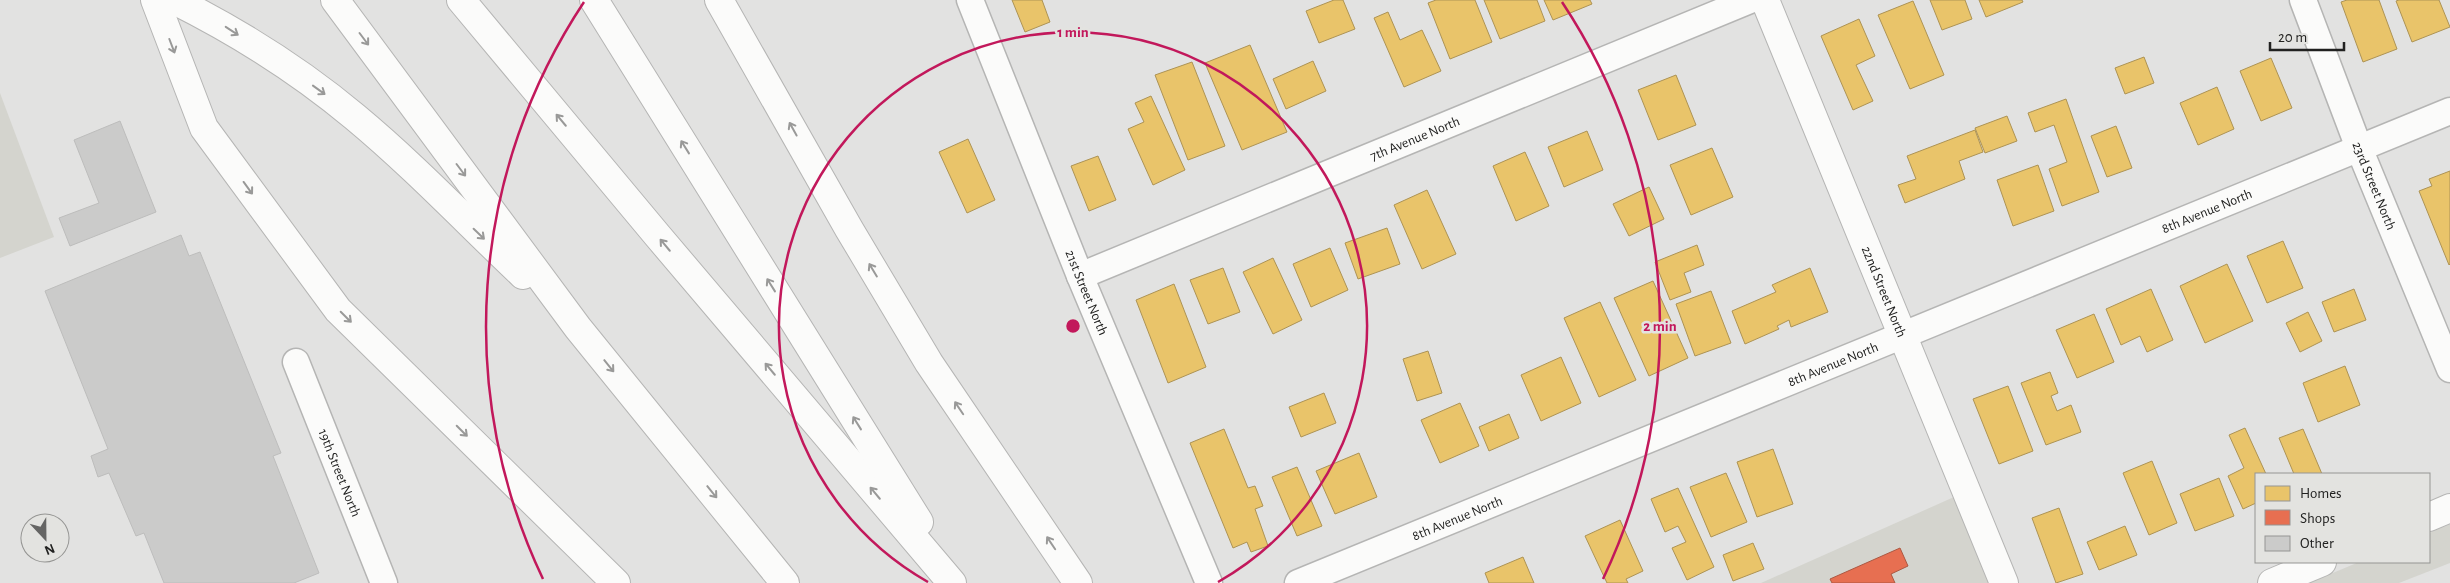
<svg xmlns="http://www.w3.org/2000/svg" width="2450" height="583" font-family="'Alegreya Sans',sans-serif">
  <rect width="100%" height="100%" fill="#e2e2e1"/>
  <g fill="#d4d4ce">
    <path d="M0,93L54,237L0,258Z"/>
    <path d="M1954,497L1990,583H1761Z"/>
    <path d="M2450,524V563L2399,583H2309L2359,562H2429V533Z"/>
  </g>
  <g fill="#e9c46a" stroke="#ad9354">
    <path d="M1012,0H1042L1050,22L1025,32Z"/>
    <path d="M1334,0H1343L1355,29L1319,43L1306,11Z"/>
    <path d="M1436,0H1475L1492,42L1450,59L1428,3Z"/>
    <path d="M1484,0H1537L1545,21L1500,39Z"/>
    <path d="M1544,0H1590L1592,4L1553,20Z"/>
    <path d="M1930,0H1965L1972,19L1942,30Z"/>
    <path d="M1979,0H2022L2023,2L1986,17Z"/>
    <path d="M2347,0H2379L2397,49L2363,62L2341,2Z"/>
    <path d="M2399,0H2439L2450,27L2412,42L2396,1Z"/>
    <path d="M1913,1L1944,75L1910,89L1878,15Z"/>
    <path d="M1388,12L1400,40L1422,30L1441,71L1404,87L1374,18Z"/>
    <path d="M1859,19L1875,56L1856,65L1873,101L1853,110L1821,36Z"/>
    <path d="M1250,45L1287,132L1242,150L1205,63Z"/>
    <path d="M2144,57L2154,83L2125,94L2115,68Z"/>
    <path d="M2271,58L2292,108L2261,121L2240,71Z"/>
    <path d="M1313,61L1326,91L1286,109L1273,79Z"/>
    <path d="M1192,62L1225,146L1188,160L1155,75Z"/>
    <path d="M1676,75L1696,125L1658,140L1638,90Z"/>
    <path d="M2217,87L2234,129L2198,145L2180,103Z"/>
    <path d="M1151,96L1185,170L1153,185L1128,129L1144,122L1135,103Z"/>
    <path d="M2066,99L2099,192L2062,206L2049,169L2067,162L2054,125L2035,132L2028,113Z"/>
    <path d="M2007,116L2017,141L1985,153L1975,128Z"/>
    <path d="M2116,126L2132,168L2107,177L2091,136Z"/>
    <path d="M1975,130L1983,152L1959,161L1965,179L1905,203L1898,185L1916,179L1907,156Z"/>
    <path d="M1587,131L1603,170L1564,187L1548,147Z"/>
    <path d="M968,139L995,200L967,213L939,152Z"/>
    <path d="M1712,148L1733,197L1691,215L1670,165Z"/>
    <path d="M1525,152L1549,206L1516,221L1493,166Z"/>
    <path d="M1098,156L1116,200L1089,211L1071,166Z"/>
    <path d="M2038,165L2054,211L2013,226L1997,180Z"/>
    <path d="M2450,171V264L2449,265L2419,191L2432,186L2429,179Z"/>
    <path d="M1649,187L1664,219L1629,236L1613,204Z"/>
    <path d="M1427,190L1456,254L1422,269L1394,205Z"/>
    <path d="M1387,228L1400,264L1358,279L1345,243Z"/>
    <path d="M2283,241L2303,288L2267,303L2247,256Z"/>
    <path d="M1697,245L1704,265L1684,273L1691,292L1670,300L1655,262Z"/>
    <path d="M1330,248L1348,290L1311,307L1293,264Z"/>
    <path d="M1273,258L1302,320L1273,334L1243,272Z"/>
    <path d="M2227,264L2253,321L2205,343L2180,286Z"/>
    <path d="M1223,268L1240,312L1208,324L1190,280Z"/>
    <path d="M1810,268L1828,312L1791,327L1789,320L1777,326L1779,329L1745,344L1732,311L1776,292L1772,285Z"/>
    <path d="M1653,281L1688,358L1649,376L1614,298Z"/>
    <path d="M1174,284L1206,367L1168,383L1136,300Z"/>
    <path d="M2151,289L2173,340L2147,352L2140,336L2121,345L2106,309Z"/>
    <path d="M2354,289L2366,320L2334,332L2322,302Z"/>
    <path d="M1711,291L1731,343L1695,356L1676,304Z"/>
    <path d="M1600,302L1636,380L1599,397L1564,318Z"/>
    <path d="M2308,312L2322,341L2300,352L2286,323Z"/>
    <path d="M2094,314L2114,362L2077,378L2056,330Z"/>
    <path d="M1428,351L1442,393L1417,401L1403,359Z"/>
    <path d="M1561,357L1581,403L1541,421L1521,375Z"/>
    <path d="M2345,366L2360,405L2318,422L2303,383Z"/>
    <path d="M2050,372L2058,393L2051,396L2057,411L2071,405L2081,432L2046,445L2021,383Z"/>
    <path d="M2008,386L2033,451L1999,464L1973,399Z"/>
    <path d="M1324,393L1336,423L1301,437L1289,407Z"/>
    <path d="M1460,403L1479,446L1440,463L1421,420Z"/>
    <path d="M1509,414L1519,438L1489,451L1479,427Z"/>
    <path d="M2245,428L2266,474H2256V503L2243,509L2228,476L2244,468L2229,435Z"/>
    <path d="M1224,429L1248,488L1255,486L1263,506L1255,509L1268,546L1251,552L1247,542L1233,548L1190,443Z"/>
    <path d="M2303,429L2322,474H2294L2279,438Z"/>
    <path d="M1773,449L1793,504L1757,517L1737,462Z"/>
    <path d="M1359,453L1377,497L1335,514L1316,471Z"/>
    <path d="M2152,461L2177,523L2149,535L2123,473Z"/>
    <path d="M1297,467L1322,526L1297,536L1272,477Z"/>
    <path d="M1726,473L1747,522L1711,537L1690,487Z"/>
    <path d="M2219,478L2234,516L2195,531L2180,494Z"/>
    <path d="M1678,488L1714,567L1687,580L1672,548L1686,542L1678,526L1665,532L1651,499Z"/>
    <path d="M2059,508L2083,574L2056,583L2032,518Z"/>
    <path d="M1620,520L1643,571L1626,579L1628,583H1607L1585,536Z"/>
    <path d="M2125,526L2137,555L2099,570L2087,542Z"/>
    <path d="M1753,543L1764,569L1733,581L1723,555Z"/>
    <path d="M1523,557L1534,583H1489L1485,573Z"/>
  </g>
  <path fill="#e76f51" stroke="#ac5842" d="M1900,548L1908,566L1891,574L1895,583H1832L1830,579Z"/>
  <g fill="#cbcbca" stroke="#bdbdbc">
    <path d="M120,121L156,212L70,246L59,218L99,203L74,140Z"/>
    <path d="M181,235L189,256L200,252L281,453L273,456L319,573L294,583H164L144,533L136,536L109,473L98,477L91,456L108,449L45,291Z"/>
  </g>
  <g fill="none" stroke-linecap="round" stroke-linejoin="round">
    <defs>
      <g id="minor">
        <path id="s1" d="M970,0L1080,276L1209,583"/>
        <path id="s2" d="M2303,0L2359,148L2450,369"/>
        <path id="s3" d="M1080,276L1750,0"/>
        <path id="s4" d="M296,362L384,583"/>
        <path id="s5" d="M1298,583L2450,111"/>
      </g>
      <g id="tertiary">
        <path id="s6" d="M1765,0L2004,583"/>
        <path d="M2429,517L2450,508"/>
        <path d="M2272,583L2322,562"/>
      </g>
      <g id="motorway">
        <path d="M155,0L204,128L338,310L616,583"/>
        <path d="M174,0C238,32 300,71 355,117C414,166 467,222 523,275"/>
        <path d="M335,0L578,328L785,583"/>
        <path d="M461,0L657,235L952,583"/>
        <path d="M594,0L919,522"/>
        <path d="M719,0L849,229L929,363L1078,583"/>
      </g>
    </defs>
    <use href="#minor" stroke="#b5b5b4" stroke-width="29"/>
    <use href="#tertiary" stroke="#b5b5b4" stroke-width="30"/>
    <use href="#motorway" stroke="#b5b5b4" stroke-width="30"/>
    <use href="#minor" stroke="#fbfbfa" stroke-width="26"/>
    <use href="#tertiary" stroke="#fbfbfa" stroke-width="28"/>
    <use href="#motorway" stroke="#fbfbfa" stroke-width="28"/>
  </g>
  <defs><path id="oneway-shaft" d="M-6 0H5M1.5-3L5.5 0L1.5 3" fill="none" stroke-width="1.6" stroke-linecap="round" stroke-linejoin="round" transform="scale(1.25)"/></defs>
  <g stroke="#999998">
    <use href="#oneway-shaft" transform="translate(232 31) rotate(33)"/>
    <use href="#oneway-shaft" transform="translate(364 39) rotate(53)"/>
    <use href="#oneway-shaft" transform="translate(172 46) rotate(69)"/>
    <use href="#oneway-shaft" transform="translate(319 90) rotate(36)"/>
    <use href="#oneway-shaft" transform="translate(561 120) rotate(-130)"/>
    <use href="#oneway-shaft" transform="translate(793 129) rotate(-119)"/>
    <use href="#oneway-shaft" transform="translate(685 147) rotate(-122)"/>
    <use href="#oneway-shaft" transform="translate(461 170) rotate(53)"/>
    <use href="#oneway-shaft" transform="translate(248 188) rotate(54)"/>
    <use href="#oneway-shaft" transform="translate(479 234) rotate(44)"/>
    <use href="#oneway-shaft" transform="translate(665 245) rotate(-130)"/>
    <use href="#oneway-shaft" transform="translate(873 270) rotate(-121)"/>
    <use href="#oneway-shaft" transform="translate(771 285) rotate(-122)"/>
    <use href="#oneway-shaft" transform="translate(346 317) rotate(45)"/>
    <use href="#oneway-shaft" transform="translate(609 366) rotate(51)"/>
    <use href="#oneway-shaft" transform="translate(770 369) rotate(-130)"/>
    <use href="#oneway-shaft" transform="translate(959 408) rotate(-124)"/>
    <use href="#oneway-shaft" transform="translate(857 423) rotate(-122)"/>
    <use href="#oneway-shaft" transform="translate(462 431) rotate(45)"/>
    <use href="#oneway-shaft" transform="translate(712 492) rotate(51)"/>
    <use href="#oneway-shaft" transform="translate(875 493) rotate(-130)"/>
    <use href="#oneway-shaft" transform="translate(1051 543) rotate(-124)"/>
  </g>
  <g fill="none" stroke="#c2185b" stroke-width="2.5">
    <path d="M928 582A294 294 0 1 1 1218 582"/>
    <path d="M543 579A587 587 0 0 1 584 2M1562 2A587 587 0 0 1 1603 579"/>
  </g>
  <g text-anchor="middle" stroke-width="5" stroke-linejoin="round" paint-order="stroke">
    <g font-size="14" fill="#212120" stroke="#e3e3e0">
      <text dy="5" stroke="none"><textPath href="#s3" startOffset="362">7th Avenue North</textPath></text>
      <text dy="5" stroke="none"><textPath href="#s2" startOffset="199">23rd Street North</textPath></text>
      <text dy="5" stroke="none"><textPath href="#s5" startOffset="982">8th Avenue North</textPath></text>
      <text dy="5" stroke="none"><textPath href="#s6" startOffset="315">22nd Street North</textPath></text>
      <text dy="5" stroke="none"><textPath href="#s1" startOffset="315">21st Street North</textPath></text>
      <text dy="5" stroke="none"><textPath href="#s5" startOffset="578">8th Avenue North</textPath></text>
      <text dy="5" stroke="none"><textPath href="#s4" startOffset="119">19th Street North</textPath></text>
      <text dy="5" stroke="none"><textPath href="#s5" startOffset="172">8th Avenue North</textPath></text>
    </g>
  </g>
  <circle cx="1073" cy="326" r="8" fill="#c2185b" stroke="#e3e3e0" stroke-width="2.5"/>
  <g font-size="15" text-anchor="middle" font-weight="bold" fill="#c2185b" stroke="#e3e3e0" stroke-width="5" stroke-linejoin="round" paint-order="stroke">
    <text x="1073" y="37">1 min</text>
    <text x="1660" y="331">2 min</text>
  </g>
  <rect x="2255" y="473" width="175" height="90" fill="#e3e3e0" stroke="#959593"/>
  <rect x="2265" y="486" width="25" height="15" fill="#e9c46a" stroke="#959593"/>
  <text x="2300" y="498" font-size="15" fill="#212120">Homes</text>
  <rect x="2265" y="510" width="25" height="15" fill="#e76f51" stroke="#959593"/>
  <text x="2300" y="523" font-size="15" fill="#212120">Shops</text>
  <rect x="2265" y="536" width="25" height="15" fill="#cbcbca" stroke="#959593"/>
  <text x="2300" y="548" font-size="15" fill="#212120">Other</text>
  <g transform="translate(45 538) rotate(158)"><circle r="24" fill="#e3e3e0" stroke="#959593"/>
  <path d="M0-4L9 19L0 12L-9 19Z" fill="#656564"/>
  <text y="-8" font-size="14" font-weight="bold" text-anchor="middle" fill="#212120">N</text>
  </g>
  <path d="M2270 42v8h74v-8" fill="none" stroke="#212120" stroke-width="2.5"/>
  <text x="2278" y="42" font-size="15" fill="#212120" stroke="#e3e3e0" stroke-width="4" paint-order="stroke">20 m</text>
</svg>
